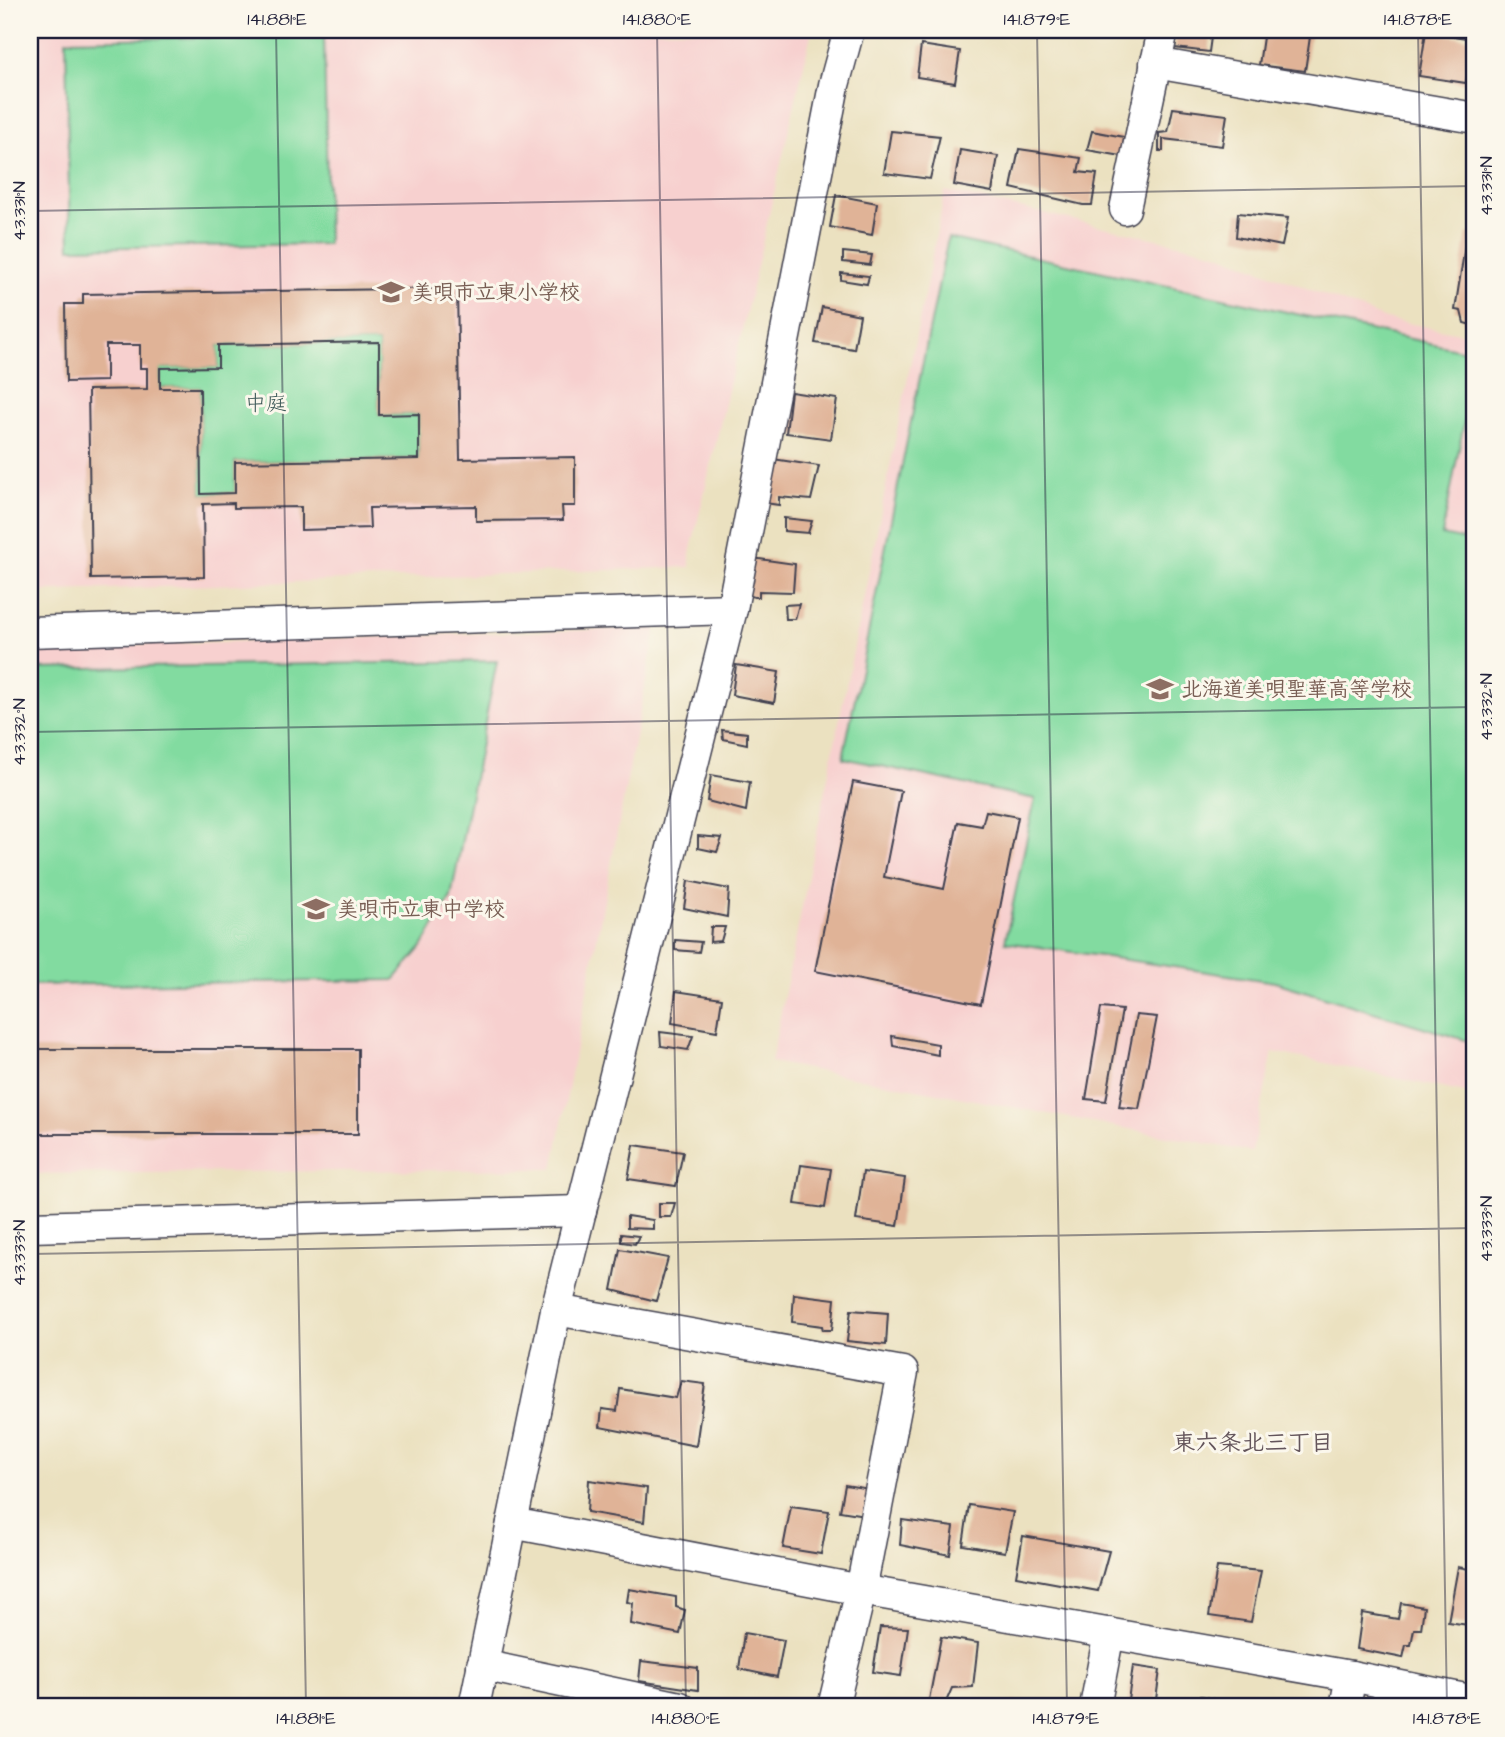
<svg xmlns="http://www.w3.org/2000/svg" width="1505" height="1737" font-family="'Architects Daughter','Klee One',sans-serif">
  <rect width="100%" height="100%" fill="#fbf7ec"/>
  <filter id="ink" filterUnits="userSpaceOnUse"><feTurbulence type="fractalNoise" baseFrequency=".0143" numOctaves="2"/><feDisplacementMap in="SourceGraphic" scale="14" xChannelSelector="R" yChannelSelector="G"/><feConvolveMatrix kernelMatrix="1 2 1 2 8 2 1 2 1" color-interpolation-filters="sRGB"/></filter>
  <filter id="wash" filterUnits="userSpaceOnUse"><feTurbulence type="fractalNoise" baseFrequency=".00686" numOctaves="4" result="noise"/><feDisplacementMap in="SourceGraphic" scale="28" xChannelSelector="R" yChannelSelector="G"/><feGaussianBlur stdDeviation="1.57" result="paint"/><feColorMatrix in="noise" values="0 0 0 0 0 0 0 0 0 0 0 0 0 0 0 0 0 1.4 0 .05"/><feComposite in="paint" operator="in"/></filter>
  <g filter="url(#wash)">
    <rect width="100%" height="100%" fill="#ebe1c0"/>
    <g fill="#f7d0cf">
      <path d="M30,30H812L690,554V567L30,592Z"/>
      <path d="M945,191L1214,252L1386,319L1475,336V1095L1273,1052L1252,1152L771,1062Z"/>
      <path d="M656,628L553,1169L30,1174V648Z"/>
    </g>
    <g fill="#82dba0" stroke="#527e6e" stroke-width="2">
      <path d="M324,35L328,244L70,248L66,40Z"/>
      <path d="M948,238L1475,353V367L1442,535L1475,542V1043L1275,982L1005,942L1035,799L843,758Z"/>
      <path d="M379,342V415L419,414V459L235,462V493L201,494L200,388H160V368L218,367V345Z"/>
      <path d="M497,661L451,897L422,947L394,980L30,985V669Z"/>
    </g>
    <g id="blocks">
      <g fill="#e0b397" fill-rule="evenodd">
        <path d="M1177,30H1212L1209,52L1175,48Z"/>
        <path d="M1264,30H1311L1305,71L1259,65Z"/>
        <path d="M1426,32L1473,39L1466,83L1419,76Z"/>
        <path d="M921,45L960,51L955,83L917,77Z"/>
        <path d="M1173,108L1227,115L1222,146L1163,139V151H1159V133L1168,132Z"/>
        <path d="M891,131L940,136L930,179L884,173Z"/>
        <path d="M1092,131L1124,137L1122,156L1087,150Z"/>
        <path d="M1019,149L1081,158L1078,172L1097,174L1092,205H1083L1011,188Z"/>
        <path d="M960,150L998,156L992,192L954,185Z"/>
        <path d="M836,195L877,203L872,235L830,227Z"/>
        <path d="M1238,213L1288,218L1282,246L1236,237Z"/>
        <path d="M1467,233L1475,234V326L1464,323L1461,311L1455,310Z"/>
        <path d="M843,252L872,255L870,265L843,262Z"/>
        <path d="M841,273L869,276L867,284L841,280Z"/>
        <path d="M457,288L460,459L575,457V506H562L563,520L476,521V506L369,508L370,528L301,530V507L234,508V503L203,504L204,577L91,579L88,390L147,389V368H140V345H106V381L66,382L65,304H83V294ZM379,342V415L419,414V459L235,462V493L201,494L200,388H160V368L218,367V345Z"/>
        <path d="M822,307L860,315L854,349L815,343Z"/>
        <path d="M791,392L837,399L831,439L786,433Z"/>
        <path d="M773,459L819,466L811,500L779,497V505L765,503Z"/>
        <path d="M784,518L812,521L808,533L784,531Z"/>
        <path d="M752,558L795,564L793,592L759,591V597H754L748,595Z"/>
        <path d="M799,604L795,619H786L785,605Z"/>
        <path d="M736,665L779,672L774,703L732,695Z"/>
        <path d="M722,730L747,733V744L723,739Z"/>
        <path d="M711,775L750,782L746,811L707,801Z"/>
        <path d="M853,782L901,791L884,877L944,889L958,822L982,826L986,811L1018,817L981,1004L815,971Z"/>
        <path d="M698,836L722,838L717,852L698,848Z"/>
        <path d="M688,881L729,889L727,917L684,908Z"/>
        <path d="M711,927H725L721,941L710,942Z"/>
        <path d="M675,940L701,942L699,952L675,950Z"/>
        <path d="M676,991L722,998L717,1031L672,1023Z"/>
        <path d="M1101,1008L1122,1010L1106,1101L1086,1099Z"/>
        <path d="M1136,1015L1157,1017L1139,1109L1119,1107Z"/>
        <path d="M660,1032L693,1036L688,1050L661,1046Z"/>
        <path d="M892,1036L938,1044V1055L893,1046Z"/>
        <rect x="30" y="1049" width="328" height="85"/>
        <path d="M634,1145L683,1152L676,1186L628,1179Z"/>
        <path d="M801,1165L831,1169L825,1208L795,1204Z"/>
        <path d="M863,1172L905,1178L898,1226L856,1220Z"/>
        <path d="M659,1203H675L671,1217H659Z"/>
        <path d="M627,1216L653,1220V1229L627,1228Z"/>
        <path d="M621,1234L639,1236L635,1244L621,1242Z"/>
        <path d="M620,1249L668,1258L656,1301L612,1290Z"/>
        <path d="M794,1294L835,1299L832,1330H823L822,1326L792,1322Z"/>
        <path d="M851,1310L888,1313L886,1345L847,1341Z"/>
        <path d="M681,1381L705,1384L696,1446L600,1427L602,1409L617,1411L620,1389L676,1398Z"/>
        <path d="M589,1480L647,1488L644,1522L587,1512Z"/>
        <path d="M845,1485L870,1489L865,1515L840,1511Z"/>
        <path d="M969,1505L1013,1512L1005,1552L963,1545Z"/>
        <path d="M791,1506L829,1511L821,1554L783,1548Z"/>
        <path d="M902,1520L954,1527L950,1555L900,1545Z"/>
        <path d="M1023,1536L1109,1551L1098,1591L1016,1576Z"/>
        <path d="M1217,1567L1261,1571L1251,1622L1209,1616Z"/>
        <path d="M1458,1567L1475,1570V1626L1448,1622Z"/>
        <path d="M629,1589L676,1597V1607L685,1610L680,1634L631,1624L633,1603L627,1602Z"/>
        <path d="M1401,1603L1424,1607L1421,1629H1414L1411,1645H1406L1403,1658L1357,1649L1362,1613L1398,1619Z"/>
        <path d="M880,1627L908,1628L901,1676L873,1672Z"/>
        <path d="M744,1633L784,1640L777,1677L739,1669Z"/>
        <path d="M941,1637L978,1643L973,1687L952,1688L946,1702L929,1700Z"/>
        <path d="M641,1661L698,1668V1690L639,1681Z"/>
        <path d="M1133,1666L1160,1670L1155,1707H1127Z"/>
        <path d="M1195,1696H1202L1244,1707H1193Z"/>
        <path d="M1013,1701L1048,1706L1047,1707H1012Z"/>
      </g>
    </g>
  </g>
  <g filter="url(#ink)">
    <use href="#blocks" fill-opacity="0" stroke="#403f4f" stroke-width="2"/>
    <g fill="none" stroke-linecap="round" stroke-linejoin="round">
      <defs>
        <g id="minor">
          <path d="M1155,63L1475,118"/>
          <path d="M1125,209L1163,30"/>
          <path d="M30,632L732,609"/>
          <path d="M30,1227L581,1211"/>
          <path d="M556,1310L903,1372L861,1590L1351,1676L1475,1701"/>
          <path d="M512,1523L861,1590L833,1707"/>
          <path d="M482,1665L680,1707"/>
          <path d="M474,1707L556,1310L732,609L834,85L849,30"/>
          <path d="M1095,1707L1109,1633"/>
          <path d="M1345,1707L1351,1676"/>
        </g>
      </defs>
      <use href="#minor" stroke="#403f4f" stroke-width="33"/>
      <use href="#minor" stroke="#fff" stroke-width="30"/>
    </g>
  </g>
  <path fill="none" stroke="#22223b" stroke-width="2" stroke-opacity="0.45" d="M276,30L306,1707M657,30L686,1707M1037,30L1067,1707M1418,30L1447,1707M30,211L1475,186M30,732L1475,707M30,1254L1475,1228"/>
  <defs>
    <symbol id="school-bare" viewBox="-9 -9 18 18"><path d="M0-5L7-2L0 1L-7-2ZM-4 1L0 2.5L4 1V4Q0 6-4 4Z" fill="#8d6e63" stroke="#fbf7ec" stroke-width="2.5" paint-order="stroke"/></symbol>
  </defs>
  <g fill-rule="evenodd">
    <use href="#school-bare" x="372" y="273" width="38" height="38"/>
    <use href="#school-bare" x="1141" y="670" width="38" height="38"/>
    <use href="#school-bare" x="297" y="890" width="38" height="38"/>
  </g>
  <g text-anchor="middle" stroke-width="6" stroke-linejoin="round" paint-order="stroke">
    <g font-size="21" font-weight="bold" fill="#785e54" stroke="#fbf7ec" text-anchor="start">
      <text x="412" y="299">美唄市立東小学校</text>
      <text x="1181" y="696">北海道美唄聖華高等学校</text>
      <text x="337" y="916">美唄市立東中学校</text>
    </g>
    <g font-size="21" fill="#3f5a59" stroke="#fbf7ec">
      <text x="266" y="410">中庭</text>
    </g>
    <g font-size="23" font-weight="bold" fill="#64555b" stroke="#fbf7ec">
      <text x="1253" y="1450">東六条北三丁目</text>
    </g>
  </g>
  <rect width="1505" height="1737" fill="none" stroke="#fbf7ec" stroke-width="77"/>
  <rect x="38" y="38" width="1428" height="1660" fill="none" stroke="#22223b" stroke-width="2.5"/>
  <g font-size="18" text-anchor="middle" fill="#22223b">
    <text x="277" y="25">141.881°E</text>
    <text x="657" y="25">141.880°E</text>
    <text x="1037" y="25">141.879°E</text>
    <text x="1418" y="25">141.878°E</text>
    <text transform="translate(1486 186) rotate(-90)" y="6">43.331°N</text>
    <text transform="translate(19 211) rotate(-90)" y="6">43.331°N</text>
    <text transform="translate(1486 707) rotate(-90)" y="6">43.332°N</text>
    <text transform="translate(19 732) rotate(-90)" y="6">43.332°N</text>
    <text transform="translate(1486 1229) rotate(-90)" y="6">43.333°N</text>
    <text transform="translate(19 1253) rotate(-90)" y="6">43.333°N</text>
    <text x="306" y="1724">141.881°E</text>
    <text x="686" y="1724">141.880°E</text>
    <text x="1066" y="1724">141.879°E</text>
    <text x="1447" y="1724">141.878°E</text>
  </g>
</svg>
